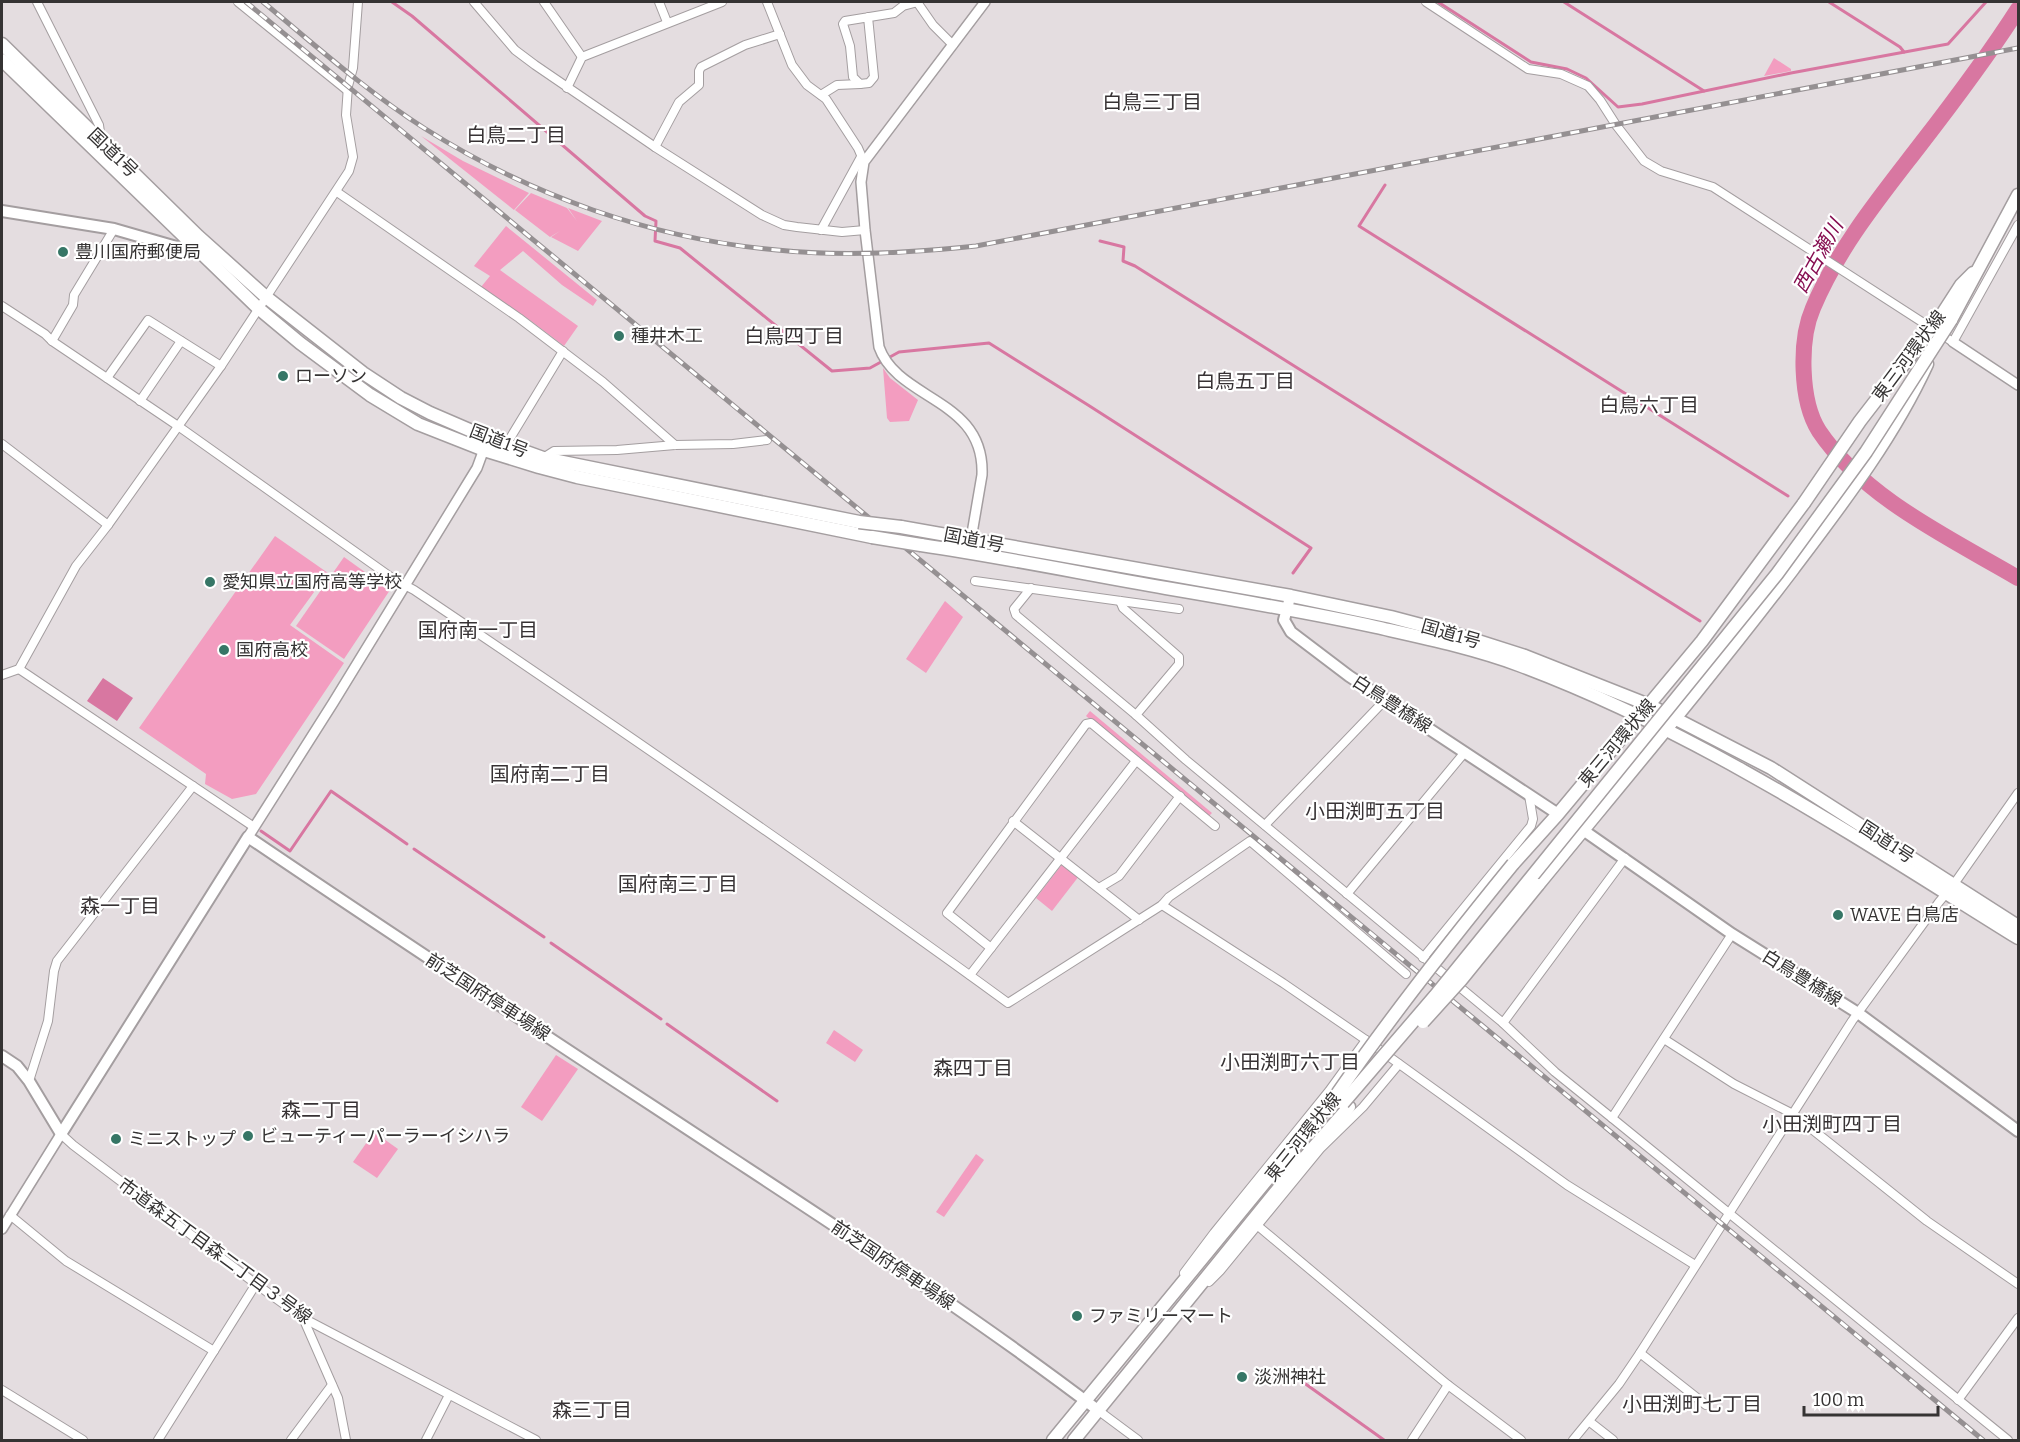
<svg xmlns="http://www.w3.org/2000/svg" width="2020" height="1442" font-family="Bitter,'Noto Sans JP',serif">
  <rect width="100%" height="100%" fill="#e4dde0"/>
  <g fill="#f39dc0">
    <path d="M1774,58L1791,69V71L1764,76Z"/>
    <path d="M421,136L463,161L529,193L514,210Z"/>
    <path d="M531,193L567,208L577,221L568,208L602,221L578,251L551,237L560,231L550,237L515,210Z"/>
    <path d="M506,226L597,300L593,306L562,285L523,251L500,270L578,326L564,346L531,321L481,287L490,276L474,266Z"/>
    <path d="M883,368L890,378L918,400L909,421L890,422L887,418Z"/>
    <path d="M275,536L328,573L290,625L344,663L256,794L232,799L205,784L206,774L139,728Z"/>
    <path d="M344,557L390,590L344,659L296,626Z"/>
    <path d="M945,601L963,617L926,673L906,659Z"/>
    <path d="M1090,711L1212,813L1208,817L1086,716Z"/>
    <path d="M1063,863L1079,876L1052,911L1036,898Z"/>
    <path d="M834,1030L863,1050L855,1062L826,1043Z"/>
    <path d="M556,1055L578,1069L542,1121L521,1107Z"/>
    <path d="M374,1132L398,1149L377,1178L353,1162Z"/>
    <path d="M976,1154L984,1160L944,1217L936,1212Z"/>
  </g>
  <path fill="#d877a1" d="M103,678L133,698L117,721L87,701Z"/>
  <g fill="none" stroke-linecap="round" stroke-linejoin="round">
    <g stroke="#d877a1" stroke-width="3">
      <path d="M392,2L412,16L645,216L656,221L655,241L680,248L832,371L870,368L899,352L989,343L1088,405L1311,548L1293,573"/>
      <path d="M1438,2L1531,62L1567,69L1586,78L1618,107L1642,104L1791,73L1948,44L1986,2"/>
      <path d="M1564,2L1704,91"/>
      <path d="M1829,2L1900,47L1904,52"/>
      <path d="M1385,185L1359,226L1788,496"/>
      <path d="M1100,241L1124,247L1123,261L1135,266L1700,621"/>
      <path d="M261,831L290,851L331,791L407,844"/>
      <path d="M414,849L544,937"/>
      <path d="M551,943L661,1019"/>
      <path d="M667,1024L777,1101"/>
      <path d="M1300,1380L1384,1440"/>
    </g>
    <path stroke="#d877a1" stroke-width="16" d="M2018,9C1988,56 1954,101 1920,145C1880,197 1838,248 1813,308C1799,340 1800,401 1819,431C1864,498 1950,538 2018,578"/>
    <defs>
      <g id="minor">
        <path d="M37,2L99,125L101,140"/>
        <path d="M238,2L348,91"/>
        <path d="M474,2L515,50L535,65L655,147L762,215L784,225L797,227L842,232L865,230"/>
        <path d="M544,2L582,57"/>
        <path d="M659,2L667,22"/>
        <path d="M767,2L792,65L807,85L826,99L858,148L864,162"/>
        <path d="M917,2L933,25L953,45"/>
        <path d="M1426,2L1528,69L1561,74L1588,86L1600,100L1616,125L1644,161L1661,171L1713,187L1953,342L2018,225"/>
        <path d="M868,17L874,77L869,83L860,84L853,77L850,46L843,24L845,21L894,13L903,6L918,2"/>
        <path d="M567,88L582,57L722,2"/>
        <path d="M821,95L837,85L860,84"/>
        <path d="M655,147L679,102L699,85V71L701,67L745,45L780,34"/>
        <path d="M337,192L519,318L603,382L675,445"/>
        <path d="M821,230L861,157"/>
        <path d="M2,306L45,334L52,341L178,426L395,580L414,590C614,725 813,861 1008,1003L1162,905L1169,897L1250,841L1406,974"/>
        <path d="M52,341L73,305L74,295L114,229"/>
        <path d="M107,378L148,320L221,366"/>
        <path d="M140,401L181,341"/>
        <path d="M2,444L108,525"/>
        <path d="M506,445L563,351"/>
        <path d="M543,458L554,451L617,450L675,445L733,444L767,440"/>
        <path d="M975,581L1179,609"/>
        <path d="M1031,588L1014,609L1016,615L1136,715L1186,760L1503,1023L1625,858"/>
        <path d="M1120,601L1123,608L1179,657V664L1136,715"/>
        <path d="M19,669L254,827"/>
        <path d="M2,675L19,669L76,566L108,525L221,366L349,171L353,157L346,115L348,86L353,68L358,2"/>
        <path d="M1013,821L1139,920"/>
        <path d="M1265,825L1385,700"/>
        <path d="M1099,888L1119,876L1180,796"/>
        <path d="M1347,894L1465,752"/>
        <path d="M1162,905L1283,983L1366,1040L1567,1185L1695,1265"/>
        <path d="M991,948L947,913L1086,724L1091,723L1215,826"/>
        <path d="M1423,958L1531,826L1533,819L1529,795"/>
        <path d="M970,975L1136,761"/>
        <path d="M1503,1023L1555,1072L1612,1118L1732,934"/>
        <path d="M1664,1039L1734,1084L1793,1114L1927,1221L2018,1284"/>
        <path d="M29,1081L48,1021L54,971L57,961L193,786"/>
        <path d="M1612,1118L2008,1440"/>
        <path d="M61,1134L73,1145L256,1284L303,1318L536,1440"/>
        <path d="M10,1215L66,1261L214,1351"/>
        <path d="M1258,1226L1448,1385L1521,1440"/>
        <path d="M1184,1273L1214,1233L1329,1091L1366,1040"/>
        <path d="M1209,1282L1220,1271L1320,1149L1363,1107L1399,1064"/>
        <path d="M303,1318L338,1398L346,1440"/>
        <path d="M1640,1353L1706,1405"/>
        <path d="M2,1390L83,1440"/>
        <path d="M1958,1400L2018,1318"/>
        <path d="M1099,1411L1138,1440"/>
        <path d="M1590,1422L1613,1440"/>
        <path d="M158,1440L256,1284"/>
        <path d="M291,1440L332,1385"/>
        <path d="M426,1440L449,1395"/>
        <path d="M1412,1440L1448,1385"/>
        <path d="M1573,1440L1619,1384L1640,1353L1852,1021L1939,902L1954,884L2018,793"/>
      </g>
      <g id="tertiary">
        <path d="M1953,342L2018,385"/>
        <path d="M970,545L982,475C985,398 898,401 879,347L865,230L861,182L864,162L985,2"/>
        <path d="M248,837L333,703L477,468L488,438"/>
        <path d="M2,1229L61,1134"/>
      </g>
      <g id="secondary">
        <path d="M2,211L114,229L180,248L196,238"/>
        <path d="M1289,601L1284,620L1291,632L1349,676L1558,814"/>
        <path d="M1583,830L1732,934L1858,1013L2018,1131"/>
        <path d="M2,1056L17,1066L29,1081L61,1134L248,837C404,943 563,1047 721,1151C849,1235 977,1318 1099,1411"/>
      </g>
      <g id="primary">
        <path d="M1941,316L1961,285L1973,273"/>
        <path d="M1951,320L2018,195"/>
        <path d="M1513,864L1558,814L1702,641L1804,503"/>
        <path d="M1538,885C1624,780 1711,677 1793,569C1842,504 1893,438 1927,364"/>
        <path d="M1053,1440L1335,1097"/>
        <path d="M1074,1440L1292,1172L1349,1107"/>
      </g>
      <g id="trunk">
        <path d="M2,44L198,236L266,297L363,373L401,398L430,413L488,438L543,458L859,522"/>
        <path d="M2,60L258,308L300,343L370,395L418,424L484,450L539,467L577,477L872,537"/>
        <path d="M901,527L1291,596L1391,617L1459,635L1525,656L1649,705L1771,768L2018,926"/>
        <path d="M921,545C1003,557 1085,574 1166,588C1237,600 1307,612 1376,627C1425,638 1473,648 1519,665C1699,732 1857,838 2018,938"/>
      </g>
    </defs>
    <use href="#minor" stroke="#a49ea0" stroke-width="10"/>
    <use href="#tertiary" stroke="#a49ea0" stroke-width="12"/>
    <use href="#secondary" stroke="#a49ea0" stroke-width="14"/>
    <use href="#primary" stroke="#a49ea0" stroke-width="15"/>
    <use href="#trunk" stroke="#a49ea0" stroke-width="15"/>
    <use href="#minor" stroke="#fff" stroke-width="8"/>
    <use href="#tertiary" stroke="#fff" stroke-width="9"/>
    <use href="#secondary" stroke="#fff" stroke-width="10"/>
    <use href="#primary" stroke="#fff" stroke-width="12"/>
    <use href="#trunk" stroke="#fff" stroke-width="12"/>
    <defs>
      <g id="rail">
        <path d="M246,2L1983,1440"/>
        <path d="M263,2C315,45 366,91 424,128C529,195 652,239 777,250C843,257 910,253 976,246L2018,48"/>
      </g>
    </defs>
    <use href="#rail" stroke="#959092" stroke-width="5"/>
    <use href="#rail" stroke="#fff" stroke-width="3" stroke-dasharray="9" stroke-linecap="butt"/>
    <defs>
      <g id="primary-bridge">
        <path d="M1804,503L1860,421L1941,316"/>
        <path d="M1423,1022L1461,980L1538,885"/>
        <path d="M1335,1097C1391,1016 1451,940 1513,864"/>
        <path d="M1343,1103L1435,996L1777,574L1866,452L1951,320"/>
      </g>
      <g id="trunk-bridge">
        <path d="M859,522L901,527"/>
        <path d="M872,537L921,545"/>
      </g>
    </defs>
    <use href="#primary-bridge" stroke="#a49ea0" stroke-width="15" stroke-linecap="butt"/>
    <use href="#trunk-bridge" stroke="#a49ea0" stroke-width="15" stroke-linecap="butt"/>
    <use href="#primary-bridge" stroke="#fff" stroke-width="12"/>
    <use href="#trunk-bridge" stroke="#fff" stroke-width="12"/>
  </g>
  <g fill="#367666" stroke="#fff" stroke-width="2">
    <circle cx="63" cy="252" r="6"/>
    <circle cx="619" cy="336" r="6"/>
    <circle cx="283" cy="376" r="6"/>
    <circle cx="210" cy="582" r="6"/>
    <circle cx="224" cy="650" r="6"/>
    <circle cx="1838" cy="915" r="6"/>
    <circle cx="248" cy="1136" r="6"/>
    <circle cx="116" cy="1139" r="6"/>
    <circle cx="1077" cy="1316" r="6"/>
    <circle cx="1242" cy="1377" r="6"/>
  </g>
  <g text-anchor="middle" stroke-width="4.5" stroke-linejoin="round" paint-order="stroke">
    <g font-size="18" fill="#353333" stroke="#fff">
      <text transform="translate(113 153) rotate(44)" y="6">国道1号</text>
      <text transform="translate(1909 356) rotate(-53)" y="6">東三河環状線</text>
      <text transform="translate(499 441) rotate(21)" y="6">国道1号</text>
      <text transform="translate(974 540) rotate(11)" y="6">国道1号</text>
      <text transform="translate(1451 634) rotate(16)" y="6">国道1号</text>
      <text transform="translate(1392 704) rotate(33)" y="6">白鳥豊橋線</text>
      <text transform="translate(1617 743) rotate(-50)" y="6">東三河環状線</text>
      <text transform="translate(1887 842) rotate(33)" y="6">国道1号</text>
      <text transform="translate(1802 978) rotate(32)" y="6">白鳥豊橋線</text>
      <text transform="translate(488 997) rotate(33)" y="6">前芝国府停車場線</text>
      <text transform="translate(1303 1137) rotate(-51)" y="6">東三河環状線</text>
      <text transform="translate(215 1251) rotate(36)" y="6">市道森五丁目森二丁目３号線</text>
      <text transform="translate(893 1265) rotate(34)" y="6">前芝国府停車場線</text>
    </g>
    <g font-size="18" fill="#353333" stroke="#fff" text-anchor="start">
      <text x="75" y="258">豊川国府郵便局</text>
      <text x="631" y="342">種井木工</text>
      <text x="295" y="382">ローソン</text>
      <text x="222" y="588">愛知県立国府高等学校</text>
      <text x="236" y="656">国府高校</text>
      <text x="1850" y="921">WAVE 白鳥店</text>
      <text x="260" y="1142">ビューティーパーラーイシハラ</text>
      <text x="128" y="1145">ミニストップ</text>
      <text x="1089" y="1322">ファミリーマート</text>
      <text x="1254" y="1383">淡洲神社</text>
    </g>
    <g font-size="20" fill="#373234" stroke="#fff">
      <text x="1152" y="109">白鳥三丁目</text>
      <text x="516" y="142">白鳥二丁目</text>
      <text x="794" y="343">白鳥四丁目</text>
      <text x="1245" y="388">白鳥五丁目</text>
      <text x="1649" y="412">白鳥六丁目</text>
      <text x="478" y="637">国府南一丁目</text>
      <text x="550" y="781">国府南二丁目</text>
      <text x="1375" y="818">小田渕町五丁目</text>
      <text x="678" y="891">国府南三丁目</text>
      <text x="120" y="913">森一丁目</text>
      <text x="1290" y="1069">小田渕町六丁目</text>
      <text x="973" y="1075">森四丁目</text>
      <text x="321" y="1117">森二丁目</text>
      <text x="1832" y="1131">小田渕町四丁目</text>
      <text x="1692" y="1411">小田渕町七丁目</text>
      <text x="592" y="1417">森三丁目</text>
    </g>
    <g font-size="20" font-style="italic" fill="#860e51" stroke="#fff">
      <text transform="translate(1818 256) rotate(-61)" y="7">西古瀬川</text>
    </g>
  </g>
  <rect width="2020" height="1442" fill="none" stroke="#353333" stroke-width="6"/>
  <path d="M1804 1406v9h134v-9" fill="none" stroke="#353333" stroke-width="3"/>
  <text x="1813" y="1406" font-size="18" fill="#353333" stroke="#ffffff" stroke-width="4.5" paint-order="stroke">100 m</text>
</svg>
